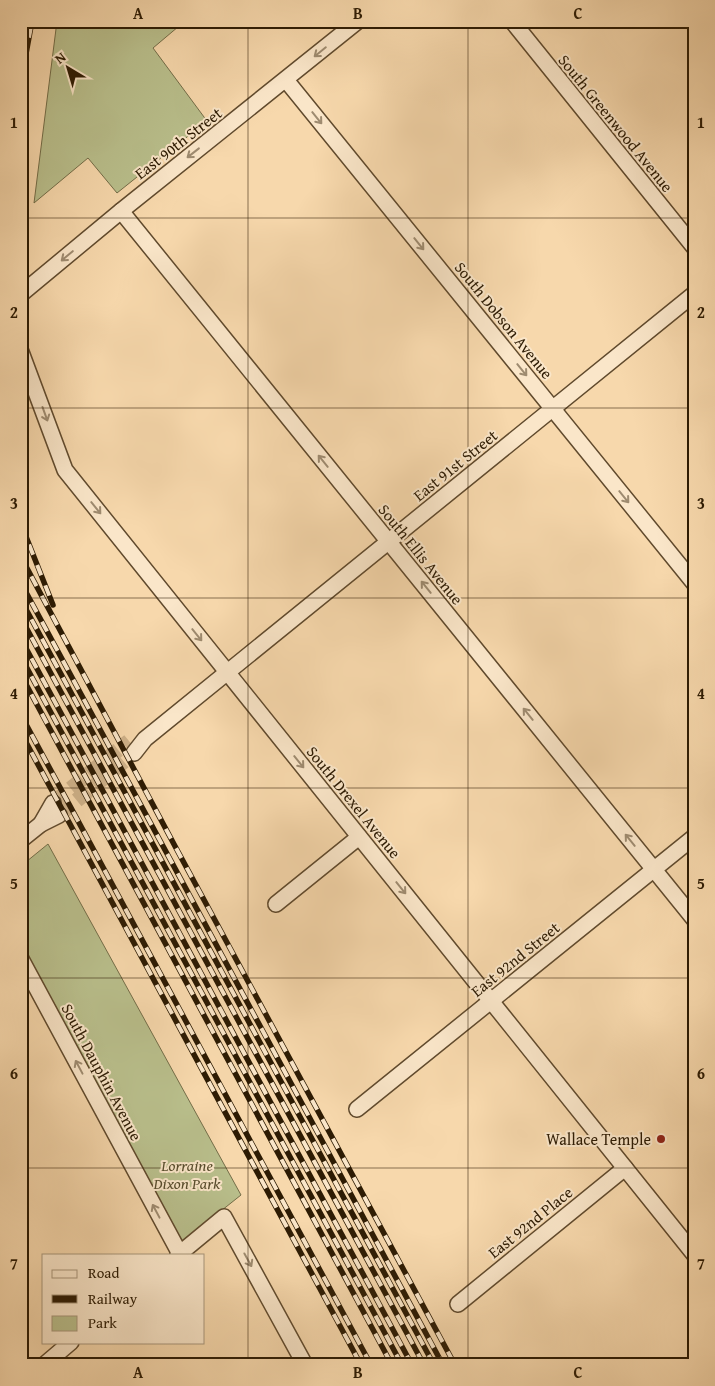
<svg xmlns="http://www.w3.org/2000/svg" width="715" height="1386" font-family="'Gentium Book Plus',serif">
  <rect width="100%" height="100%" fill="#f7d8ac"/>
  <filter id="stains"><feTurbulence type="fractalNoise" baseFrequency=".004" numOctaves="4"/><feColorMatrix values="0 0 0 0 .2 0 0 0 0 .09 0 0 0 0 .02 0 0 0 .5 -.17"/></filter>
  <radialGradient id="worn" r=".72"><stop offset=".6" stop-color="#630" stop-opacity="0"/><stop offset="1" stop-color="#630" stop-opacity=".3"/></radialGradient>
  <g fill="#b9bf8c" stroke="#736d48">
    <path d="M57,21H185L153,48L207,121L117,193L88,158L34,203Z"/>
    <path d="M48,844L241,1195L182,1242L21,943V866Z"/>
  </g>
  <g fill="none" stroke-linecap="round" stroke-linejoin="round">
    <g stroke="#cfb28a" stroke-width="15" stroke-dasharray="15 8" stroke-linecap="butt">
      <path d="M53,803L129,741"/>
      <path d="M59,815L134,753"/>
    </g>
    <defs>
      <g id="minor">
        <path d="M512,21L694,247"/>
        <path d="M286,80L694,583"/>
        <path d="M121,211L694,919"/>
        <path d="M21,294L121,211L358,21"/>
        <path d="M21,352L65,470L694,1254"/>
        <path d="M134,753L145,739L694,294"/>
        <path d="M41,824L53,803"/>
        <path d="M21,840L41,824L59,815"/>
        <path d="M276,904L359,837"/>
        <path d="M21,959L180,1254"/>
        <path d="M357,1109L694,837"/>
        <path d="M178,1255L224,1217L305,1365"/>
        <path d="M458,1304L625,1168"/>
        <path d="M44,1365L71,1342"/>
      </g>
    </defs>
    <use href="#minor" stroke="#604a2d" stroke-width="18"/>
    <use href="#minor" stroke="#fae6c9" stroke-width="15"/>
    <defs>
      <g id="rail">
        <path d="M21,81L32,21"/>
        <path d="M21,524L53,605"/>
        <path d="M21,557L176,848L455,1365"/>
        <path d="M21,583L443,1365"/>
        <path d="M21,600L434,1365"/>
        <path d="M21,618L424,1365"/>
        <path d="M21,639L412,1365"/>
        <path d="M21,657L402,1365"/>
        <path d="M21,675L392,1365"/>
        <path d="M21,715L371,1365"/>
        <path d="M21,733L361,1365"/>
      </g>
    </defs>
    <use href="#rail" stroke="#2d1b03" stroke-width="5.5"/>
    <use href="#rail" stroke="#fae6c9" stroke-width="4" stroke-dasharray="11" stroke-linecap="butt"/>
  </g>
  <defs><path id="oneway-shaft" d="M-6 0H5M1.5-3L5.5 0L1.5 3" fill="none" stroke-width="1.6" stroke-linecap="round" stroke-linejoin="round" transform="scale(1.25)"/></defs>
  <g stroke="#9e8b70">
    <use href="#oneway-shaft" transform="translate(320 52) rotate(141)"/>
    <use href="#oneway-shaft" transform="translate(317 118) rotate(51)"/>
    <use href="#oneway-shaft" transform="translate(193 153) rotate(142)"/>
    <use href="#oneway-shaft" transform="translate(419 244) rotate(51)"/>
    <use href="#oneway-shaft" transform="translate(67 256) rotate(140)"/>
    <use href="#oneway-shaft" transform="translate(522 370) rotate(51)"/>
    <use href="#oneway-shaft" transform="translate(45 414) rotate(70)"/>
    <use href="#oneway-shaft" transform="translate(323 461) rotate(-129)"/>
    <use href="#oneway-shaft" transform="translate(624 497) rotate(51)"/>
    <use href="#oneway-shaft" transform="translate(96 508) rotate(51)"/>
    <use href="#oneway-shaft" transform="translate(426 587) rotate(-129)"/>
    <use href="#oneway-shaft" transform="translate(197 635) rotate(51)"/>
    <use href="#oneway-shaft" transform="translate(528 714) rotate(-129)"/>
    <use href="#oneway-shaft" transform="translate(299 762) rotate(51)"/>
    <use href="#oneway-shaft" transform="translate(630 840) rotate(-129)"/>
    <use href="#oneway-shaft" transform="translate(401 888) rotate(51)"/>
    <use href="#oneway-shaft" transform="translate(79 1067) rotate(-118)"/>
    <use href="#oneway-shaft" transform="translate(156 1211) rotate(-118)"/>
    <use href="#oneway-shaft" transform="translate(248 1260) rotate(61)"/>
  </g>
  <path fill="none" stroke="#2d1b03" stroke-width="1" stroke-opacity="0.55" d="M248,21V1365M468,21V1365M21,218H694M21,408H694M21,598H694M21,788H694M21,978H694M21,1168H694"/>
  <circle fill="#8f2418" stroke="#fae6c9" stroke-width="2" cx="661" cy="1139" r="5"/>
  <g text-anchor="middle" stroke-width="4" stroke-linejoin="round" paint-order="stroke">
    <g font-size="16" fill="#2d1b03" stroke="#fae6c9">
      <text transform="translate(616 123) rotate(51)" y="6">South Greenwood Avenue</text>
      <text transform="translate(178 143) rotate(-38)" y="6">East 90th Street</text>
      <text transform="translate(504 320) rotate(51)" y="6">South Dobson Avenue</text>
      <text transform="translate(455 465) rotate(-39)" y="6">East 91st Street</text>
      <text transform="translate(421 554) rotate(51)" y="6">South Ellis Avenue</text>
      <text transform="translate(354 802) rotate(51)" y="6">South Drexel Avenue</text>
      <text transform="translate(515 959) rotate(-39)" y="6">East 92nd Street</text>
      <text transform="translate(102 1072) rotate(62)" y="6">South Dauphin Avenue</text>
      <text transform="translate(530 1222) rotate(-39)" y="6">East 92nd Place</text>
    </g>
    <g font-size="16" fill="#2d1b03" stroke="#fae6c9" text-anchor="end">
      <text x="651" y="1145">Wallace Temple</text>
    </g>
    <g font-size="16" font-style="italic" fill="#574c2c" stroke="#fae6c9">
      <text x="187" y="1171">Lorraine<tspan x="187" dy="18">Dixon Park</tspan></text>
    </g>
  </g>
  <rect width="715" height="1386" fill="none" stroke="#f7d8ac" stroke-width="55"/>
  <rect x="42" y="1254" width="162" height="90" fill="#fae6c9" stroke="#a8957a"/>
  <rect x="52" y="1270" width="25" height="8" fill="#fae6c9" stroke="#a8957a"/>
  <text x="88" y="1278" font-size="15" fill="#2d1b03">Road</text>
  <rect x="52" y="1295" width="25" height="8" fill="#2d1b03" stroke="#a8957a"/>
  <text x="88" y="1304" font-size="15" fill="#2d1b03">Railway</text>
  <rect x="52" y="1316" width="25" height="15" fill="#b9bf8c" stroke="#a8957a"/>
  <text x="88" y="1328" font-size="15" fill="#2d1b03">Park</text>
  <g transform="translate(68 68) rotate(322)" stroke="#fae6c9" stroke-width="4" paint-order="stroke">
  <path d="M0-4L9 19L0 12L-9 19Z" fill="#2d1b03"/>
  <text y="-8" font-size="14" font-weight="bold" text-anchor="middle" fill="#2d1b03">N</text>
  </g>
  <rect x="28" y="28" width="660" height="1330" fill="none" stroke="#2d1b03" stroke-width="2"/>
  <g font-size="16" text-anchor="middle" font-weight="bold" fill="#2d1b03">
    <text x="138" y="19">A</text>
    <text x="358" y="19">B</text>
    <text x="578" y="19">C</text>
    <text x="14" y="128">1</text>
    <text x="701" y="128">1</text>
    <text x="14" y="318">2</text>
    <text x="701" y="318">2</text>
    <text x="14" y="509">3</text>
    <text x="701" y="509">3</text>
    <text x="14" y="699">4</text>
    <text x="701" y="699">4</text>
    <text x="14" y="889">5</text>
    <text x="701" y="889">5</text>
    <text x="14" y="1079">6</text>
    <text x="701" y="1079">6</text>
    <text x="14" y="1269">7</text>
    <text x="701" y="1269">7</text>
    <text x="138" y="1378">A</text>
    <text x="358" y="1378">B</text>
    <text x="578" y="1378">C</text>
  </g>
  <rect width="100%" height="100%" filter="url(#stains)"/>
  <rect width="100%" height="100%" fill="url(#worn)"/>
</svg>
